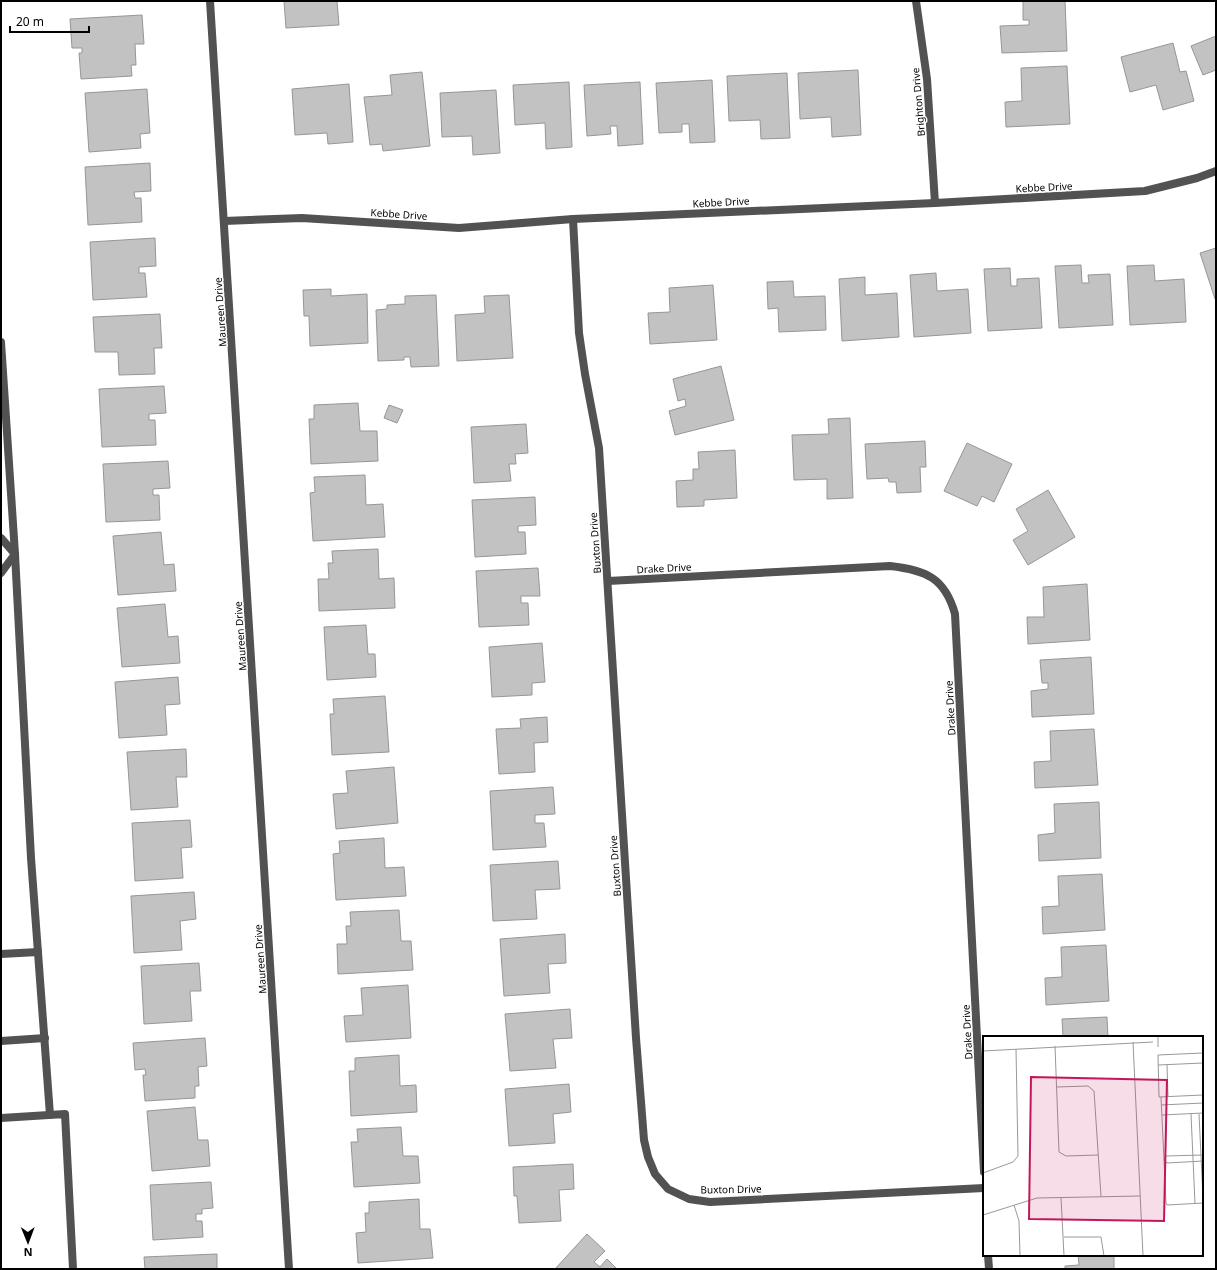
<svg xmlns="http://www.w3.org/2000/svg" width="1217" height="1270" font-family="'Noto Sans',sans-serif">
  <rect width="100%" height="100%" fill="#fff"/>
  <g fill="#c2c2c2" stroke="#969696">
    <path d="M284,1H337L339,25L286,28Z"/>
    <path d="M1023,1H1065L1067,51L1002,53L1000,26L1029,25V20H1023Z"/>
    <path d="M142,15L144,44H135L136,65H131L132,76L81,79L79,53H82V48H72L70,19Z"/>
    <path d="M1216,36V70L1203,75L1191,46Z"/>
    <path d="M1173,43L1180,72L1186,71L1194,101L1163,110L1156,85L1130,92L1121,57Z"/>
    <path d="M1067,66L1070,124L1006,127L1005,102L1022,101L1021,68Z"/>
    <path d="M858,70L861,135L832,137L831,117L800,119L798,73Z"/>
    <path d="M422,72L430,146L383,151L382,144L370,145L364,97L392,95L390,75Z"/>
    <path d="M787,73L790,138L761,139L760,120L729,121L727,76Z"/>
    <path d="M712,80L715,142L690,143L689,124H682V132L659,133L656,83Z"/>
    <path d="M569,82L572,147L546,149L545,123L515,125L513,85Z"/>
    <path d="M640,82L643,144L618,146L617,126H610L611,134L587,136L584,85Z"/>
    <path d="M349,84L353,142L328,144L327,133L295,135L292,89Z"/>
    <path d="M147,89L150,133L140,134L141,148L89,152L85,93Z"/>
    <path d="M496,90L500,153L473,155L472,136L442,137L440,93Z"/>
    <path d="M150,163L151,191L134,192L135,198H141L142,222L88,225L85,167Z"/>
    <path d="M155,238L156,266L139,267V273H145L147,297L93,300L90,242Z"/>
    <path d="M1216,248V299H1215L1200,253Z"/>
    <path d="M1081,265L1082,283H1089L1088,275L1110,274L1113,325L1059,328L1055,266Z"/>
    <path d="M1154,265L1155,281L1184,279L1186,322L1130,325L1127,266Z"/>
    <path d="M1010,268L1011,286H1017V279L1039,278L1042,328L988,331L984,269Z"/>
    <path d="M936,273L937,291L968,289L971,333L914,337L910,275Z"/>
    <path d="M865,277V295L897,293L899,337L842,341L839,279Z"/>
    <path d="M793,281L794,297L825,296L826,330L779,332L778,308L768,309L767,282Z"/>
    <path d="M713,285L717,340L650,344L648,313L670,312L669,288Z"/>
    <path d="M331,289V296L367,294L368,343L310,346L309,316H304L303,290Z"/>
    <path d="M436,295L439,366L411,367L410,357H404V360L378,361L376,310L387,309V305L405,304V296Z"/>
    <path d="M509,295L513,358L457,361L455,315L485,313L484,296Z"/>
    <path d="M160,314L162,348H154L155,374L119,375L118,352H95L93,317Z"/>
    <path d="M721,366L734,420L675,435L669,411L686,406L685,399L678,401L673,379Z"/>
    <path d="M164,386L166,413L149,414V420H155L156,445L102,447L99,389Z"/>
    <path d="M358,403L360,431H377L378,461L311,464L309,419H314V405Z"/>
    <path d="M389,405L403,410L397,423L384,418Z"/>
    <path d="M850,418L853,498L827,499V479L794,480L792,435L829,434L828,419Z"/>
    <path d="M526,424L528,453L515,454L516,464H509L511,481L474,483L471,427Z"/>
    <path d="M925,441L926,467H920L921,492L897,493L896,482H889L888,478L867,479L865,444Z"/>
    <path d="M967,443L1012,464L994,502L982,496L977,506L944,491Z"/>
    <path d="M735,450L737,498L704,500V506L677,507L676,481L693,480V469H699L698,452Z"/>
    <path d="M168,461L170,488L153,489V495H159L160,520L106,522L103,464Z"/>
    <path d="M365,475L366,505L383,504L385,537L313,541L310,493L315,492L314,477Z"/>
    <path d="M1048,490L1075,537L1028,565L1013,540L1028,531L1016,509Z"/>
    <path d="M535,497L536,525L518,526V532H525L526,554L475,557L472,500Z"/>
    <path d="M161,532L164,565L174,564L176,591L118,595L113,536Z"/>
    <path d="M378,549L379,579L394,578L395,608L319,611L318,579H329L328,563H333L332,551Z"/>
    <path d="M538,568L540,596H521V603H528L529,625L479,627L476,571Z"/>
    <path d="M1087,584L1090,640L1028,644L1027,617H1044L1043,587Z"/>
    <path d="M165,604L168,637L178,636L180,663L122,667L117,608Z"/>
    <path d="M366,625L368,654H375L376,677L327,680L324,627Z"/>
    <path d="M542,643L545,682L532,683V695L492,697L489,647Z"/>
    <path d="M1091,657L1094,714L1032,717L1031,691L1048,689V683H1042L1040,660Z"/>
    <path d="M178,677L180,704L165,705L167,735L119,738L115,682Z"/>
    <path d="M385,696L389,752L332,755L330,714H334L333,699Z"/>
    <path d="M547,717L548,742L534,743L535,772L499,774L496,729L521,728L520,719Z"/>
    <path d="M1094,729L1098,785L1035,788L1034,762L1051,761L1050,731Z"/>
    <path d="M186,749L187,777H176L178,807L131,810L127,752Z"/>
    <path d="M394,767L398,823L336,829L333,794L348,793L346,771Z"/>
    <path d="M553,787L555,814L535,815V823H544L546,847L493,850L490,791Z"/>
    <path d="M1099,802L1101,858L1039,861L1038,835L1055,833L1054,804Z"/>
    <path d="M190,820L192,847L181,848L183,878L135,881L132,823Z"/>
    <path d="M384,838L385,868L404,867L406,896L336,900L333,854L340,853L339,841Z"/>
    <path d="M558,861L560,889L535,890L537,919L493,921L490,865Z"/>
    <path d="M1102,874L1105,930L1043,934L1042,907L1059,906L1058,876Z"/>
    <path d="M194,892L196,919L180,921L182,950L134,953L131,896Z"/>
    <path d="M399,910L401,941H411L413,970L338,974L337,944H347L346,926H351L350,912Z"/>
    <path d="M565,934L566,963L548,964L550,993L504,996L500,939Z"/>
    <path d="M1106,945L1109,1001L1046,1005L1045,978L1062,977L1061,947Z"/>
    <path d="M199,963L201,991H190L192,1021L144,1024L141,966Z"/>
    <path d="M408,985L411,1038L346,1042L344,1016L363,1015L361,988Z"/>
    <path d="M570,1009L572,1038L553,1039L556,1068L510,1071L505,1014Z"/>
    <path d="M1107,1017L1108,1037H1063L1062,1019Z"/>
    <path d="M205,1038L207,1066L198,1067L199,1086H195V1098L145,1101L143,1075H146L145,1069L135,1070L133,1043Z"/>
    <path d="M399,1055L400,1086L416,1085L417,1112L351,1116L349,1071H355V1058Z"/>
    <path d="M569,1084L571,1112L553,1114L555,1143L509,1146L505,1089Z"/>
    <path d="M195,1107L198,1140H208L210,1166L152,1171L147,1111Z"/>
    <path d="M401,1127L403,1156H418L420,1183L354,1187L351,1142H358L357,1129Z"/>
    <path d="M573,1164L574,1189L559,1190L561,1221L519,1223L517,1196H514L513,1167Z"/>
    <path d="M211,1182L213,1208L202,1209V1214H196V1221H202L203,1237L153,1240L150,1185Z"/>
    <path d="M419,1199L420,1229H430L433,1258L358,1263L356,1233L366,1232L365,1213H369V1202Z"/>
    <path d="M587,1234L605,1251L594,1262L600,1267L607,1259L617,1269H555Z"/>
    <path d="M217,1254V1269H145L144,1257Z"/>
    <path d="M1078,1255H1114V1269H1065V1266L1079,1265Z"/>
  </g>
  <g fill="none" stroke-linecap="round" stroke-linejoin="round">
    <g stroke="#525252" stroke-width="8">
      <path d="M1,342L15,554L31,858L50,1115"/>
      <path d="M1,538L15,554L1,573"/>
      <path d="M1,954L38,952"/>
      <path d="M1,1041L45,1038"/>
      <path d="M1,1118L65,1114L73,1269"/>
    </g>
    <g stroke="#525252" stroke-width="8">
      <path d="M210,1L289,1269"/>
      <path d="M916,1L927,79L935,203"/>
      <path d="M573,219L579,333L585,374L599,448L636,1038L644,1140L648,1157L655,1174L668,1189L689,1199L710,1202L984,1188"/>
      <path d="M224,221L302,218L459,228L573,219L935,203L1145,191L1197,178L1216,171"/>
      <path d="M608,581L890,566C926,570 945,578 955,614L984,1172"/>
      <path d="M988,1255L989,1269"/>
    </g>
  </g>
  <g text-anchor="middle" stroke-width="3" stroke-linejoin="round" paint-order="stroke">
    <g font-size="10" fill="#000" stroke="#fff">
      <text transform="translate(918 102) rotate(-95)" y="4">Brighton Drive</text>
      <text transform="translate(1044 187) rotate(-3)" y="4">Kebbe Drive</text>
      <text transform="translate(721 202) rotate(-3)" y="4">Kebbe Drive</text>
      <text transform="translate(399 214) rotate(4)" y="4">Kebbe Drive</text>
      <text transform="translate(220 312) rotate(-94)" y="4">Maureen Drive</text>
      <text transform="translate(595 543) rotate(-94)" y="4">Buxton Drive</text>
      <text transform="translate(664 568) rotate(-3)" y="4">Drake Drive</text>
      <text transform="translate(240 636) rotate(-94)" y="4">Maureen Drive</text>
      <text transform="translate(950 708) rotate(-93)" y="4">Drake Drive</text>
      <text transform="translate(615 866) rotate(-94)" y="4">Buxton Drive</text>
      <text transform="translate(260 959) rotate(-94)" y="4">Maureen Drive</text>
      <text transform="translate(967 1032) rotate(-93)" y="4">Drake Drive</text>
      <text transform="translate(731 1189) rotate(-1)" y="4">Buxton Drive</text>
    </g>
  </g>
  <g transform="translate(983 1036)">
    <rect width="220" height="220" fill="#fff"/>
    <path fill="none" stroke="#999" stroke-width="1" d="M150,6L160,220M72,10L76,116L83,120L115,119M175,11V0H179M0,15L170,6M220,17L175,19L176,61L220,59M175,29L220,27M184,29L185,60M74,51L105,50L111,55L118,160M178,61L183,167L184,169L220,167M178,69L220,67M208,78L212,168M216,78L220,162M179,79L220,77M220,125L184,127L181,123L183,120L220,119M0,137L30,126L35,120L33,13M78,161L81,220M31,169L36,185L37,220M0,179L54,162L157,160M81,201H118L121,220"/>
    <path fill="#c2185b" fill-opacity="0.15" stroke="#c2185b" stroke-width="2" d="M48,41L184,44L181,185L46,183Z"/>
    <rect width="220" height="220" fill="none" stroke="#000" stroke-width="2"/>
  </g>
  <rect width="1217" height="1270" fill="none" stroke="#000000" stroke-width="4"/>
  <g transform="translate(28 1242) rotate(179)" stroke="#ffffff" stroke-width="3" paint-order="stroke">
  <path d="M0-3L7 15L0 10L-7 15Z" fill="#000000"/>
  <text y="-6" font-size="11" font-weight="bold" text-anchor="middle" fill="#000000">N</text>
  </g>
  <path d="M10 26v6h79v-6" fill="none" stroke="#000000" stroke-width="2"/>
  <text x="16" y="26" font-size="12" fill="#000000" stroke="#ffffff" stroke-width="3" paint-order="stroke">20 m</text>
</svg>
